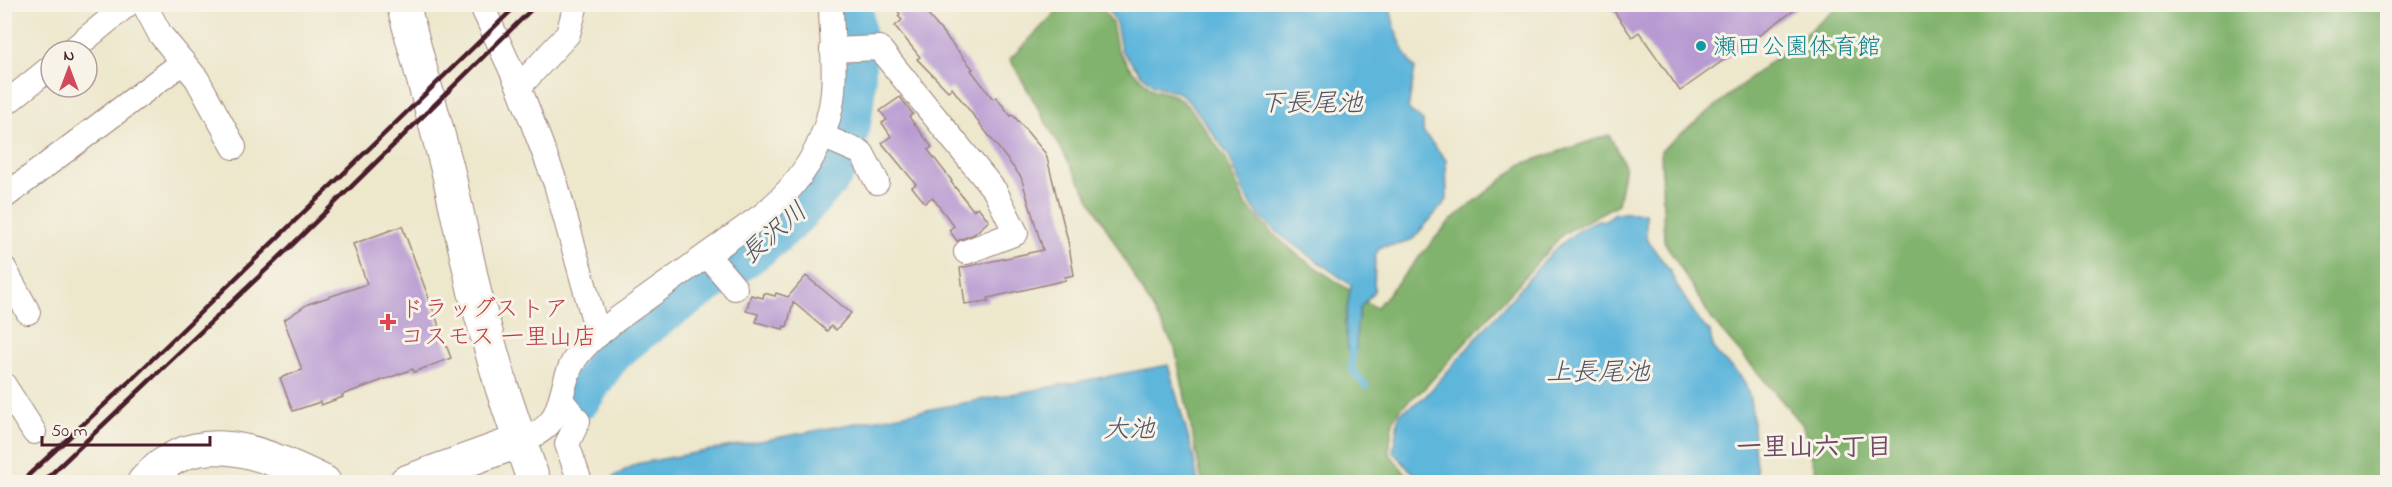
<svg xmlns="http://www.w3.org/2000/svg" width="2392" height="487" font-family="'Indie Flower','Klee One',sans-serif">
  <rect width="100%" height="100%" fill="#f7f3e8"/>
  <filter id="ink" filterUnits="userSpaceOnUse"><feTurbulence type="fractalNoise" baseFrequency=".0167" numOctaves="2"/><feDisplacementMap in="SourceGraphic" scale="12" xChannelSelector="R" yChannelSelector="G"/><feConvolveMatrix kernelMatrix="1 2 1 2 8 2 1 2 1" color-interpolation-filters="sRGB"/></filter>
  <filter id="wash" filterUnits="userSpaceOnUse"><feTurbulence type="fractalNoise" baseFrequency=".008" numOctaves="4" result="noise"/><feDisplacementMap in="SourceGraphic" scale="24" xChannelSelector="R" yChannelSelector="G"/><feGaussianBlur stdDeviation="1.35" result="paint"/><feColorMatrix in="noise" values="0 0 0 0 0 0 0 0 0 0 0 0 0 0 0 0 0 1.4 0 .05"/><feComposite in="paint" operator="in"/></filter>
  <g filter="url(#wash)">
    <rect width="100%" height="100%" fill="#ede7cc"/>
    <g fill="#82b36e" stroke="#66694c" stroke-width="1.5">
      <path d="M1063,5H1100L1112,23L1117,49L1130,68L1152,89L1176,96L1191,109L1226,159L1245,204L1271,232L1299,256L1376,308L1449,222L1522,164L1609,135L1625,165L1618,204L1563,234L1423,390C1391,414 1393,414 1389,453L1404,472L1418,482H1202L1175,348L1010,59Z"/>
      <path d="M1841,5H2387V482H1819L1802,424L1713,321L1664,241L1661,150Z"/>
    </g>
    <g fill="#5eb6db" stroke="#546a83" stroke-width="1.5">
      <path d="M1106,5H1390C1393,29 1401,48 1415,69L1408,109L1423,121V132L1446,160L1447,200L1413,239L1401,244L1380,247L1375,256L1374,291L1360,308L1357,326L1356,350H1348L1345,323L1351,285L1283,237L1260,217L1245,195L1229,156L1194,107L1180,93L1154,85L1141,74L1121,50L1116,23Z"/>
      <path d="M1614,213H1646V239L1669,269L1678,288L1702,325L1710,331C1712,364 1735,362 1745,384C1757,412 1751,443 1757,472L1747,482H1428L1410,470L1393,452L1399,414L1425,397L1553,251L1579,230L1598,220L1606,221Z"/>
      <path d="M1168,365L1193,455L1198,482H612L613,477L636,464Z"/>
    </g>
    <g fill="none" stroke-linecap="round" stroke-linejoin="round">
      <path stroke="#5eb6db" stroke-width="7" d="M1352,350V370L1366,386"/>
      <path stroke="#5eb6db" stroke-width="40" d="M581,399C593,382 604,361 619,348C681,294 759,261 812,198C819,190 828,182 833,174C860,127 858,57 853,4"/>
    </g>
    <g id="blocks">
      <g fill="#b79ad2">
        <path d="M892,4H919L973,69L971,70L993,99L996,97L1011,116L1013,115L1046,154L1068,241L1074,275L1065,277L1066,280L988,298L989,301L965,304L960,268L1043,250L1021,177L952,88L948,91L917,59L920,57L895,26L902,20L898,16L900,14Z"/>
        <path d="M1609,4H1803L1680,91L1639,32L1632,37Z"/>
        <path d="M900,97L913,114L909,117L932,147L928,150L952,181L951,182L973,210L978,207L989,221L974,234L957,241L949,230L954,226L932,197L925,203L912,187L916,184L882,143L891,136L882,123L887,120L880,111Z"/>
        <path d="M402,226L451,358L414,372L413,369L342,395L343,397L321,405L320,402L293,411L280,378L302,370L284,320L308,304L367,284L353,244Z"/>
        <path d="M806,276L851,313L836,330L831,326L827,331L793,302L787,327L784,326L783,329L756,322L758,314L746,311L751,295L763,298L764,293L775,296L776,293L788,297Z"/>
      </g>
    </g>
  </g>
  <g filter="url(#ink)">
    <use href="#blocks" fill-opacity="0" stroke="#9c837c" stroke-width="1.5"/>
    <g fill="none" stroke-linecap="round" stroke-linejoin="round">
      <defs>
        <g id="street">
          <path d="M144,4L160,34L197,79L234,147"/>
          <path d="M481,4L519,87L556,184L598,335"/>
          <path d="M832,50L879,48L995,191L1016,233L966,252"/>
          <path d="M71,51L128,4"/>
          <path d="M519,87L568,34L576,4"/>
          <path d="M4,105L51,67"/>
          <path d="M822,136L862,153L877,182"/>
          <path d="M4,197L183,62"/>
          <path d="M707,255L735,288"/>
          <path d="M4,268L28,312"/>
          <path d="M4,385L34,432"/>
          <path d="M562,401L578,421L567,444L580,482"/>
          <path d="M520,441C566,425 555,402 571,366C580,347 600,333 616,320L764,214C797,186 823,150 831,106C837,76 831,36 831,4"/>
        </g>
        <g id="secondary">
          <path d="M403,4L448,171L475,294L502,388L534,482"/>
          <path d="M144,482C196,422 264,453 324,482"/>
          <path d="M406,482L520,441"/>
        </g>
      </defs>
      <use href="#street" stroke="#9c837c" stroke-width="26"/>
      <use href="#secondary" stroke="#9c837c" stroke-width="35"/>
      <use href="#street" stroke="#fff" stroke-width="24"/>
      <use href="#secondary" stroke="#fff" stroke-width="33"/>
      <g stroke="#4a1f2b" stroke-width="4.5">
        <path d="M21,482L133,378L518,4"/>
        <path d="M43,482L290,247L537,4"/>
      </g>
    </g>
  </g>
  <circle fill="#0f9aa8" stroke="#f7f3e8" stroke-width="2" cx="1701" cy="46" r="6"/>
  <path fill="#e0444e" stroke="#f7f3e8" stroke-width="2" d="M385 313h6v6h6v6h-6v6h-6v-6h-6v-6h6z"/>
  <g text-anchor="middle" stroke-width="6" stroke-linejoin="round" paint-order="stroke">
    <g font-size="24" fill="#0d838f" stroke="#f7f3e8" text-anchor="start">
      <text x="1713" y="54">瀬田公園体育館</text>
    </g>
    <g font-size="24" fill="#be3a42" stroke="#f7f3e8" text-anchor="start">
      <text x="400" y="316">ドラッグストア<tspan x="400" dy="28">コスモス 一里山店</tspan></text>
    </g>
    <g font-size="26" font-style="italic" fill="#515469" stroke="#f7f3e8">
      <text x="1311" y="111">下長尾池</text>
      <text transform="translate(773 232) rotate(-41)" y="9">長沢川</text>
      <text x="1598" y="380">上長尾池</text>
      <text x="1129" y="437">大池</text>
    </g>
    <g font-size="26" font-weight="bold" fill="#704a65" stroke="#f7f3e8">
      <text x="1814" y="455">一里山六丁目</text>
    </g>
  </g>
  <rect width="2392" height="487" fill="none" stroke="#f7f3e8" stroke-width="24"/>
  <g transform="translate(69 69)"><circle r="28" fill="#f7f3e8" stroke="#b29e9c" stroke-width="1.5"/>
  <path d="M0-4.5L10 22L0 15L-10 22Z" fill="#d1495b"/>
  <text y="-9" font-size="16" font-weight="bold" text-anchor="middle" fill="#4a1f2b">N</text>
  </g>
  <path d="M42 436v9h168v-9" fill="none" stroke="#4a1f2b" stroke-width="3"/>
  <text x="51" y="436" font-size="18" fill="#4a1f2b" stroke="#f7f3e8" stroke-width="4.5" paint-order="stroke">50 m</text>
</svg>
